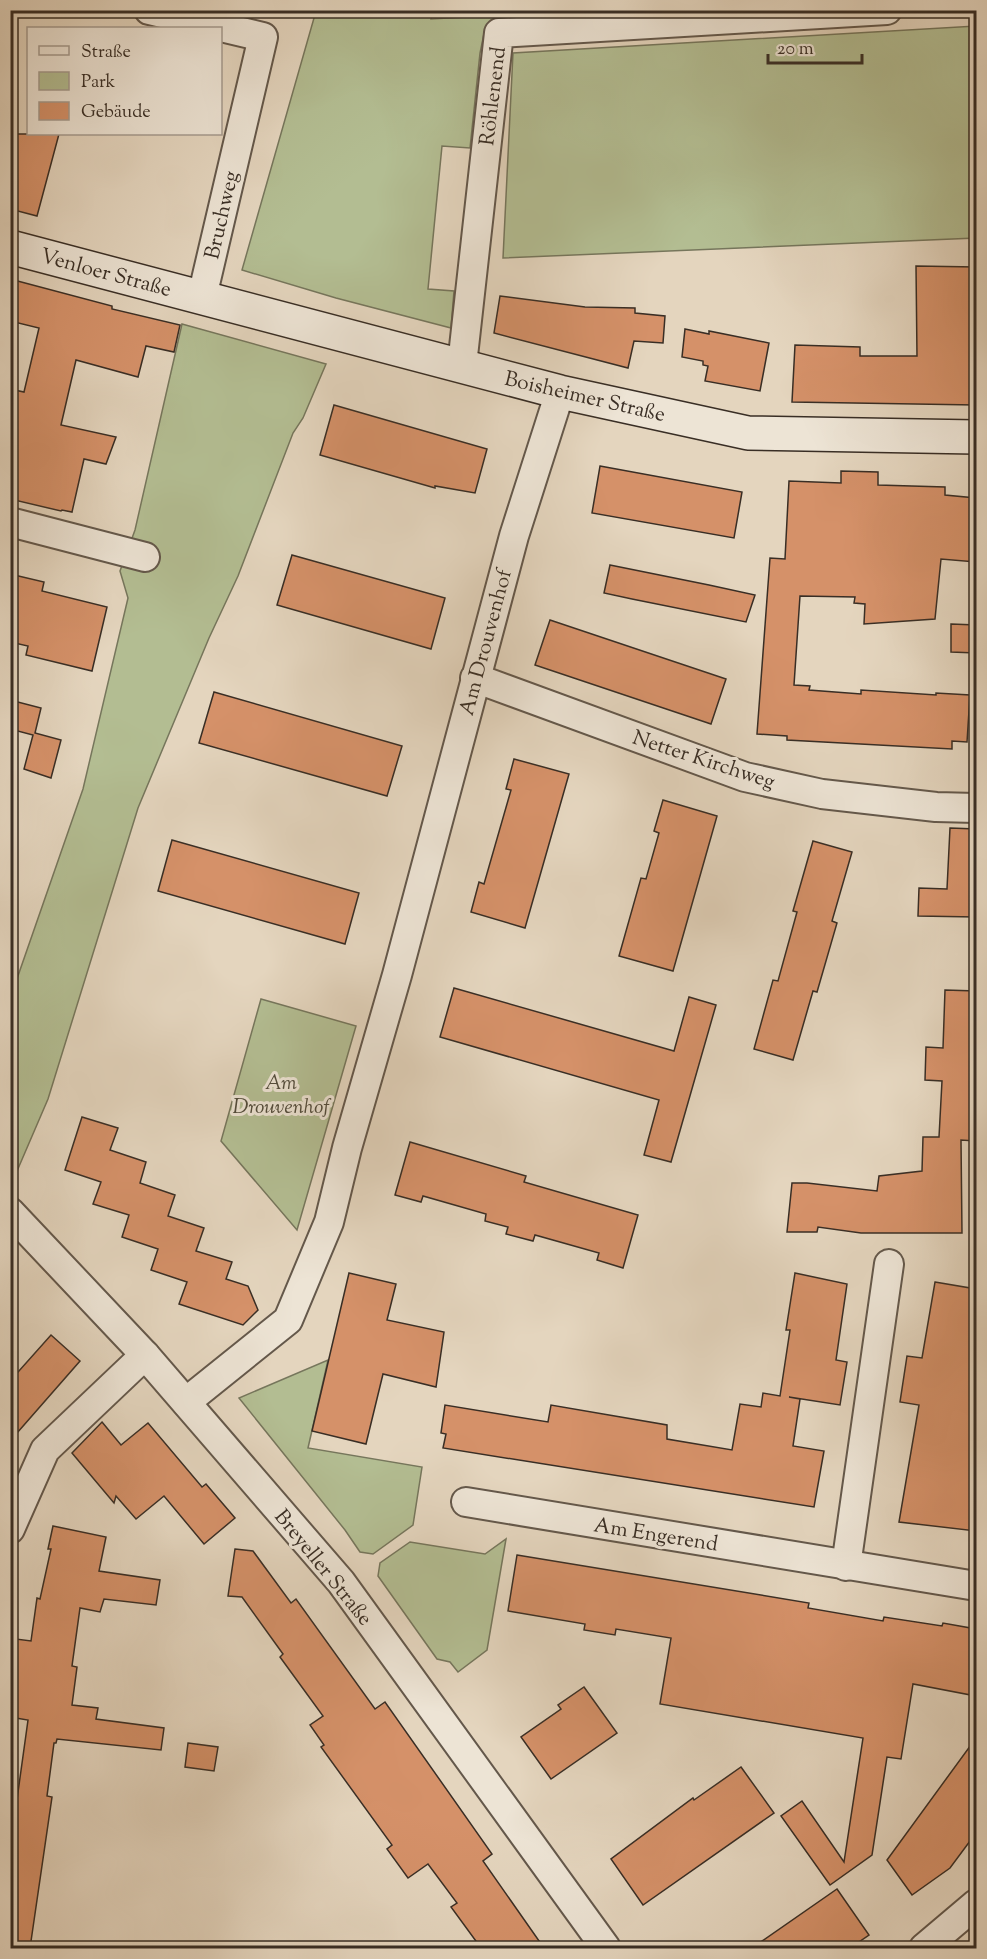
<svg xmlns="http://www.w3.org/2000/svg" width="987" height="1959" font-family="'Sorts Mill Goudy',serif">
  <rect width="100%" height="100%" fill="#e4d5be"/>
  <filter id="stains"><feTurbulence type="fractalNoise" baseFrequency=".00333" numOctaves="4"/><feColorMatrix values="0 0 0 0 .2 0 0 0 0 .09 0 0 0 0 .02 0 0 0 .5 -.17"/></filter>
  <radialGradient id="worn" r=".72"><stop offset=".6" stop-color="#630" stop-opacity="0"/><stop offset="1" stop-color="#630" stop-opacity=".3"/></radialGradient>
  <g fill="#b3bd92" stroke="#76765c" stroke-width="1.5">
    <path d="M316,11H432L431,19L504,15L485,29L480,53L470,148L442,146L428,289L454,291L451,328L336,298L242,270Z"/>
    <path d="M976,26V238L503,258L513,53Z"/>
    <path d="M182,324L326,364L303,418L293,433L238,576L209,638L138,808L48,1099L11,1185V996L83,789L128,598L120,571L135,530Z"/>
    <path d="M261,999L356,1026L297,1230L221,1141Z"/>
    <path d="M328,1360L308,1448L422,1467L413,1525L373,1554L360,1552L345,1530L239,1398Z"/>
    <path d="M506,1539L487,1650L458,1672L450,1662L437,1659L378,1576L380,1563L410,1542L485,1554Z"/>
  </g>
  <g fill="#d59169" stroke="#392e25" stroke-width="1.5">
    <path d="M10,134H59L37,216L10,209Z"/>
    <path d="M916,266L976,267V405L792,402L795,345L860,347V356H917Z"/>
    <path d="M10,279L112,306V309L180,325L174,352L146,346L138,377L76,360L61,425L116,437L106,464L84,459L72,512L62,510L61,511L10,499V389L24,392L39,328L10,321Z"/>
    <path d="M500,296L585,307L635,308V313L665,316L663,343L634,341L628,368L494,333Z"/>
    <path d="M685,329L709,334V331L769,343L760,391L705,381L708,366L703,365V361L682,357Z"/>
    <path d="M334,405L487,449L475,493L435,486V488L320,455Z"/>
    <path d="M600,466L742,492L734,538L592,513Z"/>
    <path d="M841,471L878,472V485L945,487V495L976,498V562L941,559L935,619L864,624L865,604L854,603L855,597L800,596L794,685L810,686L809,690L861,694V690L936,695V693L970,695L967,742L952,741V749L787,740V736L757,734L770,558L785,559L789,481L841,483Z"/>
    <path d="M292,555L445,598L431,649L277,605Z"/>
    <path d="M610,565L709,585L755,595L746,622L632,599L604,593Z"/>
    <path d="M10,574L44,582L42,591L107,607L92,671L26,655L28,646L10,642Z"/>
    <path d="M550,620L726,679L711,724L535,665Z"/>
    <path d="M951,624L976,625V653L951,652Z"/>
    <path d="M214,692L402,746L387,796L199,743Z"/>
    <path d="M10,700L41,708L35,733L61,740L51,778L24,769L33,735L10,729Z"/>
    <path d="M514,759L569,774L525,928L471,912L479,882L484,884L511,790L506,789Z"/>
    <path d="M663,800L717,816L673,971L619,956L641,878L646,879L659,833L654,831Z"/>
    <path d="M950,828L976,829V917L918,916L919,888L947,889Z"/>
    <path d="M172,840L359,893L345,944L158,891Z"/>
    <path d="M813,841L852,852L832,921L837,923L817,992L813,991L793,1060L754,1049L773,980L778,981L797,912L793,911Z"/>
    <path d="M454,988L674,1051L689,997L716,1005L671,1162L644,1155L659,1100L440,1037Z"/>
    <path d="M945,990L976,991V1141L961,1140L962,1233H861L818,1227L817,1232H787L792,1183H807L877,1191L879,1176L922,1171L923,1137H939L942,1081L925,1080L926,1047L943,1048Z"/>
    <path d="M82,1117L118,1128L110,1150L146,1162L140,1183L175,1195L168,1216L204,1228L196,1251L232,1262L226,1279L248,1286L258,1310L243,1325L179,1304L187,1282L151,1270L158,1249L122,1237L129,1215L93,1204L101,1182L65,1170Z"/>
    <path d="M410,1142L526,1176L524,1182L638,1215L623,1268L597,1260L599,1253L535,1235L533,1241L506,1234L508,1227L485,1221L486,1214L423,1196L421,1202L395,1195Z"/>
    <path d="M349,1273L396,1284L387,1320L444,1332L436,1387L383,1374L366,1444L312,1431Z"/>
    <path d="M795,1273L847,1284L836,1360L847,1362L840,1405L789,1397L800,1399L793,1446L824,1451L814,1507L443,1448L446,1434L441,1433L445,1405L548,1422L551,1405L667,1425V1439L732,1450L740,1404L761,1407L763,1393L780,1396L790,1330H786Z"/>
    <path d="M935,1282L976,1289V1531L899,1522L919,1405L900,1402L907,1356L922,1358Z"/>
    <path d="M51,1335L80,1361L10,1441V1381Z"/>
    <path d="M102,1422L121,1445L148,1423L202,1487L206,1484L235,1518L204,1544L164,1496L136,1519L116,1496L114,1503L72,1453Z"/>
    <path d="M53,1526L106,1537L99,1571L160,1580L156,1605L104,1599L100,1612L80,1608L72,1666L77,1667L72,1705L98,1708L96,1719L164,1728L161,1750L57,1739L56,1743H54L47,1796L52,1797L30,1948H10V1821H14L28,1720L10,1717V1674L16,1639L31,1641L37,1598L40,1599L51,1549H48Z"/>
    <path d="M235,1549L253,1551L291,1603L296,1599L375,1709L385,1702L492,1854L483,1861L544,1948H481L451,1907L457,1903L428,1864L408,1878L387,1849L392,1845L321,1747L324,1745L310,1725L323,1716L280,1657L283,1654L242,1597L228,1596Z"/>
    <path d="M517,1555L809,1603L808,1608L883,1621L884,1617L942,1626L943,1623L976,1629V1696L913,1684L901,1759L887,1757L872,1855L830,1885L781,1816L802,1801L844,1862L863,1738L660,1704L671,1638L616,1629L615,1635L584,1630L585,1624L508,1611Z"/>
    <path d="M584,1687L617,1733L551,1779L521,1737L561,1709L558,1705Z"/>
    <path d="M976,1738V1833L950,1868L912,1895L887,1860Z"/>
    <path d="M188,1743L218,1747L214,1771L185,1767Z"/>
    <path d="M741,1767L774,1813L643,1905L611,1859L693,1798L694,1800Z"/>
    <path d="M837,1889L869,1935L850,1948H752Z"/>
  </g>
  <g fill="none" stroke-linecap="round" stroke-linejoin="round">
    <defs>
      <g id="street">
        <path d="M149,10L263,37L202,297"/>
        <path d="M462,365L499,33L887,10"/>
        <path d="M10,522L145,557"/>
        <path d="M475,678L745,777L822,794L936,807L976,808"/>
        <path d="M10,1212L145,1355L341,1582L606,1948"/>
        <path d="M186,1402L288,1320L329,1222L347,1148L397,975L514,536L560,392"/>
        <path d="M466,1502L976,1586"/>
        <path d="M10,1529L45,1450L145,1355"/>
        <path d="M846,1566L889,1264"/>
        <path d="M924,1948L976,1904"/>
      </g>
      <path id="secondary" d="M10,247L560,392L748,433L976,437"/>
    </defs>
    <use href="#street" stroke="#64584b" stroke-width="32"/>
    <use href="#secondary" stroke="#392e25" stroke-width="36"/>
    <use href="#street" stroke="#ede4d5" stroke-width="28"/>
    <use href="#secondary" stroke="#ede4d5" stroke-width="33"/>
  </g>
  <g text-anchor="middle" stroke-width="6" stroke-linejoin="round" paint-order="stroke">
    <g font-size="21" fill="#392e25" stroke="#ede4d5">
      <text transform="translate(492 96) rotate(-83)" y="7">Röhlenend</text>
      <text transform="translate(221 215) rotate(-77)" y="7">Bruchweg</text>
      <text transform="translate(106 272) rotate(15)" y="7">Venloer Straße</text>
      <text transform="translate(585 396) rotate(13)" y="7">Boisheimer Straße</text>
      <text transform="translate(485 642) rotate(-75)" y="7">Am Drouvenhof</text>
      <text transform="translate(704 759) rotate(18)" y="7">Netter Kirchweg</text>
      <text transform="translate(656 1534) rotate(9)" y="7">Am Engerend</text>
      <text transform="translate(324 1567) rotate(51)" y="7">Breyeller Straße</text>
    </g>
    <g font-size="21" font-style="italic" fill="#514b3b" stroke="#ede4d5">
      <text x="281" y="1089">Am<tspan x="281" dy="24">Drouvenhof</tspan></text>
    </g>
  </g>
  <rect width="987" height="1959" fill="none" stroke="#e4d5be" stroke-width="36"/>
  <rect x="12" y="12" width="963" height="1935" fill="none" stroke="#392e25" stroke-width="3"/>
  <rect x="18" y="18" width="951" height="1923" fill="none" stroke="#392e25" stroke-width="1.5"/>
  <rect x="27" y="27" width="195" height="108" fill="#ede4d5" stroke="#a59b8f" stroke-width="1.5"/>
  <rect x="39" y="46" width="30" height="9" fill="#ede4d5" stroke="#a59b8f" stroke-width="1.5"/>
  <text x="81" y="57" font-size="18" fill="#392e25">Straße</text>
  <rect x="39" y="72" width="30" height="18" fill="#b3bd92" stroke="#a59b8f" stroke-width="1.5"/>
  <text x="81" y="87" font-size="18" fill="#392e25">Park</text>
  <rect x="39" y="102" width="30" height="18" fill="#d59169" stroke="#a59b8f" stroke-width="1.5"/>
  <text x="81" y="117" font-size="18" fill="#392e25">Gebäude</text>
  <path d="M768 54v9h94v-9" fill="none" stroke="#392e25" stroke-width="3"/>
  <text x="777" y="54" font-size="18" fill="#392e25" stroke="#ede4d5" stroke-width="4.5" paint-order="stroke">20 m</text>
  <rect width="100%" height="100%" filter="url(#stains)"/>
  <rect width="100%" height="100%" fill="url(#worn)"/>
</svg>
